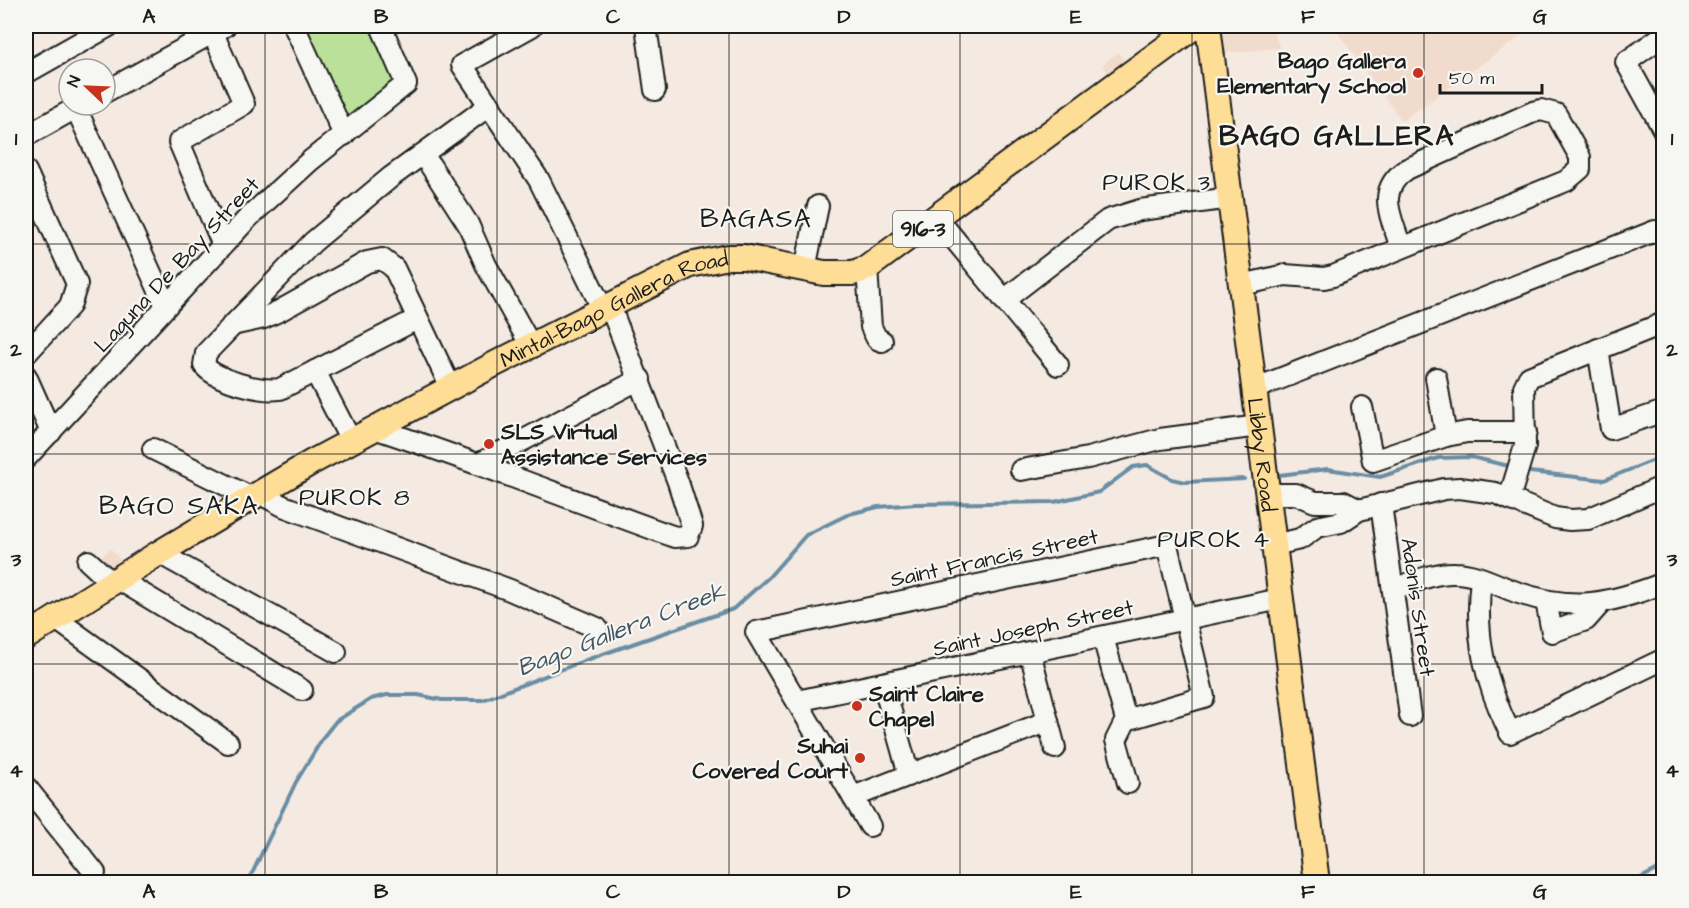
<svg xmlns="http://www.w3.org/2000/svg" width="1689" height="908" font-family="'Architects Daughter',sans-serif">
  <rect width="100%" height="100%" fill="#f4eae1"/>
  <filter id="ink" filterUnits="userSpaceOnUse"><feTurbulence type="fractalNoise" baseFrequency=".0167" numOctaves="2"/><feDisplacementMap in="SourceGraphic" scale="12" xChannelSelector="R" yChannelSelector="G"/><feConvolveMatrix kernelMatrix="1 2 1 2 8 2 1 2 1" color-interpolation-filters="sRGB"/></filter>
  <g filter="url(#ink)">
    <g fill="#f1dbcc">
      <path d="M1223,26H1271L1280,48L1226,53Z"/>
      <path d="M1333,26H1535L1402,121Z"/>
      <path d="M1118,52L1127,64L1111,77L1102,65Z"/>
      <path d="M111,549L124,565L111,574L96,560Z"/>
    </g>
    <path fill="#bbe09a" stroke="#6c7e5b" stroke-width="1.5" d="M301,26H373L395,77L393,84L353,119L345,118Z"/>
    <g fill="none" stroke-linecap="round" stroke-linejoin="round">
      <g stroke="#698da4" stroke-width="4">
        <path d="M26,60L65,40"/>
        <path d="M1530,472L1604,480L1664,456"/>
        <path d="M1279,475L1328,469L1380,477L1438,458L1471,457L1509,466"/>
        <path d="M248,882L296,782L324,736L336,721L371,699L387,695H418L442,700H483L586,660L733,609L769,577L806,535L849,514L878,507L916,504L1054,502L1099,492L1133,467L1147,465L1172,479L1185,482L1244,479"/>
        <path d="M1633,882L1664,866"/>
      </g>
      <defs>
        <g id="minor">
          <path d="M294,26L344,135"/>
          <path d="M532,26L462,65L539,180L603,310"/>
          <path d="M646,26L655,90"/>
          <path d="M213,33L244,104L179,142L222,243"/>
          <path d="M1664,35L1626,62L1664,131"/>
          <path d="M26,73L109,26"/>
          <path d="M105,92L225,26"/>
          <path d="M76,108L166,306"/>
          <path d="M26,136L81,105"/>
          <path d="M423,154L468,224L486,265L531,346"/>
          <path d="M26,171L77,284L70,306L26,354"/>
          <path d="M937,218L1058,365"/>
          <path d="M867,268L871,327L877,339L882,341"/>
          <path d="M805,269L818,206"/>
          <path d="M1242,285L1285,275L1324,278L1333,276L1566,181L1580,169V157L1556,114L1541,110L1533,112L1407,169C1374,191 1392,217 1401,248"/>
          <path d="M1004,300L1108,220L1140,210L1231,198"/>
          <path d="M417,319L280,389C262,392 214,380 204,365L206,353L313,242L391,177L490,105"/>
          <path d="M232,325L264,318L281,310L367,262L382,259L394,268L451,388"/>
          <path d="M1598,349L1611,429L1664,411"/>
          <path d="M315,371L351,441"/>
          <path d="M26,376L51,432"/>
          <path d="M1436,378L1446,436"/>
          <path d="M1254,389L1655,231"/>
          <path d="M1362,407L1373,461L1446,436L1467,432H1526"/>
          <path d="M374,428C475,461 574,501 675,537L688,536L692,526L678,482L610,306"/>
          <path d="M153,449L250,497"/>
          <path d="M26,458L248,218L310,161L406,84L381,26"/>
          <path d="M480,463L640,379"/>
          <path d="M1021,470L1088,458L1160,439L1259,426"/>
          <path d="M262,490L268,498L283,506L510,590L597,628"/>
          <path d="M1268,494H1296L1315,502H1344L1359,510"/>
          <path d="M1509,499L1525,446L1524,387L1529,377L1664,323"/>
          <path d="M1381,504L1410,716"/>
          <path d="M1274,545L1300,539L1317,527L1341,522L1359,510L1444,489L1460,488L1495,493L1555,518L1570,520L1588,519L1664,486"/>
          <path d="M159,553L336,652"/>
          <path d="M88,561L112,583"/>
          <path d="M118,579L302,690"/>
          <path d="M1481,579C1474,636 1485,682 1510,733L1664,659"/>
          <path d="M1393,589C1412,583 1434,572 1455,573C1475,573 1497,585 1516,592C1573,612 1610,604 1664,583"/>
          <path d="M1546,601L1552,632L1586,620L1601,603"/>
          <path d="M56,619L228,743"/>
          <path d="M1103,637L1126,720"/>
          <path d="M1030,652L1055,748"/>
          <path d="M883,683L909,775"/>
          <path d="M797,701L1280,599"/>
          <path d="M1126,720L1116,740L1128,783"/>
          <path d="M26,787L95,873"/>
          <path d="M853,797L1048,721"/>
          <path d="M870,826L756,632L1167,545L1204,697L1126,720"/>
        </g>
        <g id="major">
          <path id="s1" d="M1208,26L1317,882"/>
          <path id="s2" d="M26,637L159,553L312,462L493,365L690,265L728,257H744L824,273H853L867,268L1195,26"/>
        </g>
      </defs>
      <use href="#minor" stroke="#1c1c1c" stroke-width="24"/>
      <use href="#major" stroke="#1c1c1c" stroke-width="28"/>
      <use href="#minor" stroke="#f6f6f2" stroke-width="20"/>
      <use href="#major" stroke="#fedd96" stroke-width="24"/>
    </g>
  </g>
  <path fill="none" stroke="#1c1c1c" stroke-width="1.5" stroke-opacity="0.55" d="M265,26V882M497,26V882M729,26V882M960,26V882M1192,26V882M1424,26V882M26,244H1664M26,454H1664M26,664H1664"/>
  <g fill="#c8321e" stroke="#f6f6f2" stroke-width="2">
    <circle cx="1418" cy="73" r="6"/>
    <circle cx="489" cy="444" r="6"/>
    <circle cx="857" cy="706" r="6"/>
    <circle cx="860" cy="758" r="6"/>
  </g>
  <g text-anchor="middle" stroke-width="4.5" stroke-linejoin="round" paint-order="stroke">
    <rect fill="#f6f6f2" stroke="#5d5d5c" stroke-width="1.5" x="893" y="211" width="60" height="36" rx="4.5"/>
    <g font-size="21" font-weight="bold" fill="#1c1c1c">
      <text x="923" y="236">916-3</text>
    </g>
    <g font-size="22" font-weight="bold" fill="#1c1c1c" stroke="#f6f6f2" text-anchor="end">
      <text x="1406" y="68">Bago Gallera<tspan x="1406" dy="25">Elementary School</tspan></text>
      <text x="501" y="439" text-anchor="start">SLS Virtual<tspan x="501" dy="25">Assistance Services</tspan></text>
      <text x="869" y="701" text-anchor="start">Saint Claire<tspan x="869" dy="25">Chapel</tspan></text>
      <text x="848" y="753">Suhai<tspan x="848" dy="25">Covered Court</tspan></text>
    </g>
    <g font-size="22" fill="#1c1c1c" stroke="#f6f6f2">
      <text transform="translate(176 264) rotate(-47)" y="8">Laguna De Bay Street</text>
      <text dy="8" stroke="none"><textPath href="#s2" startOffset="675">Mintal-Bago Gallera Road</textPath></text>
      <text dy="8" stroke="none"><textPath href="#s1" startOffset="432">Libby Road</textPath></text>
      <text transform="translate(994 557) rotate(-12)" y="8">Saint Francis Street</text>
      <text transform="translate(1419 607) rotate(82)" y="8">Adonis Street</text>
      <text transform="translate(1033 627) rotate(-12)" y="8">Saint Joseph Street</text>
    </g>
    <g font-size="24" letter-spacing="1.5" fill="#1c1c1c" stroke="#f6f6f2">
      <text x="1157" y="190">PUROK 3</text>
      <text x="355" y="505">PUROK 8</text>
      <text x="1214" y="547">PUROK 4</text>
    </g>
    <g font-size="24" font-style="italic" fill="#435560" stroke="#f6f6f2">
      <text transform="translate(621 629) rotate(-21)" y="8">Bago Gallera Creek</text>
    </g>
    <g font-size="26" letter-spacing="1.5" fill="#1c1c1c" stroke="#f6f6f2">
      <text x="756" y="227">BAGASA</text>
      <text x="179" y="514">BAGO SAKA</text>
    </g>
    <g font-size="28" font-weight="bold" letter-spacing="1.5" fill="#1c1c1c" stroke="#f6f6f2">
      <text x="1337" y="145">BAGO GALLERA</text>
    </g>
  </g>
  <rect width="1689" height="908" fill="none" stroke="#f6f6f2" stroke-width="66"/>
  <g transform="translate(87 87) rotate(293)"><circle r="28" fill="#f6f6f2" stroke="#9f9f9c" stroke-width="1.5"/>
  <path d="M0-4.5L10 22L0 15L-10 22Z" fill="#c8321e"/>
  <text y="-9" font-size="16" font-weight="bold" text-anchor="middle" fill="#1c1c1c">N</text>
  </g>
  <path d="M1440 84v9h102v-9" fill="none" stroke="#1c1c1c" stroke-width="3"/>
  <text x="1449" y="84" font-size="18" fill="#1c1c1c" stroke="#f6f6f2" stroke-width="4.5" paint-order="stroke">50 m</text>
  <rect x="33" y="33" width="1623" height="842" fill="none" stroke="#1c1c1c" stroke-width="2"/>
  <g font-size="20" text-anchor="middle" font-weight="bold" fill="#1c1c1c">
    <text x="149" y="23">A</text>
    <text x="381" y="23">B</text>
    <text x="613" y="23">C</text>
    <text x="844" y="23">D</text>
    <text x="1076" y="23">E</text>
    <text x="1308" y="23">F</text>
    <text x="1540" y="23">G</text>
    <text x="16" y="145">1</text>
    <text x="1672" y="145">1</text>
    <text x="16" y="356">2</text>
    <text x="1672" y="356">2</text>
    <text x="16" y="566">3</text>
    <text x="1672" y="566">3</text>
    <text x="16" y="777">4</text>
    <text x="1672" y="777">4</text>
    <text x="149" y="898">A</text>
    <text x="381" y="898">B</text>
    <text x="613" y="898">C</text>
    <text x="844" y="898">D</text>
    <text x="1076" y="898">E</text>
    <text x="1308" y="898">F</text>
    <text x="1540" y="898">G</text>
  </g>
</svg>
